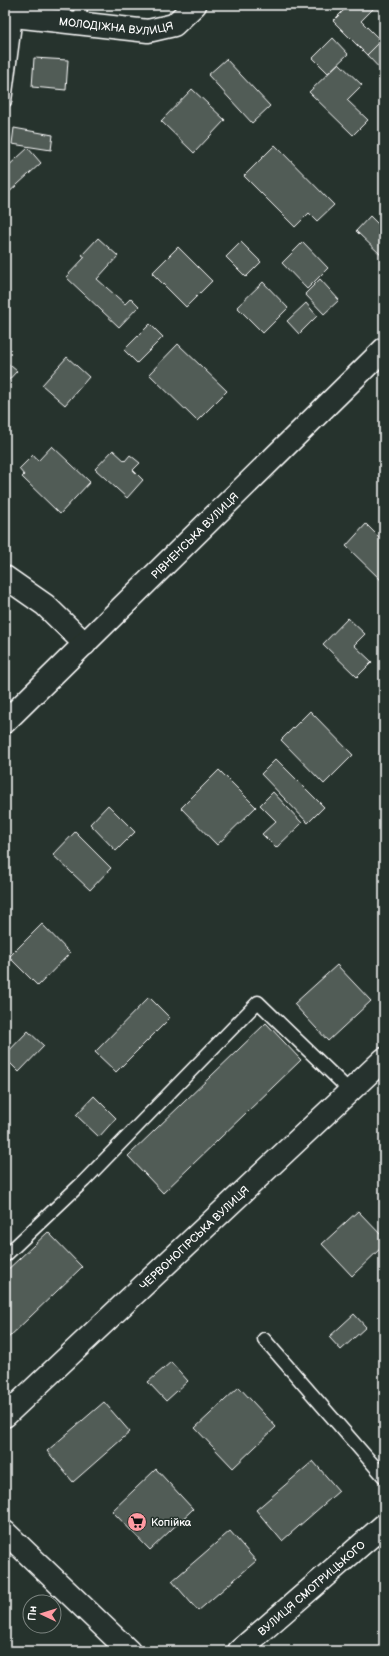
<svg xmlns="http://www.w3.org/2000/svg" width="389" height="1656" font-family="'Balsamiq Sans',sans-serif">
  <rect width="100%" height="100%" fill="#26332d"/>
  <filter id="ink" filterUnits="userSpaceOnUse"><feTurbulence type="fractalNoise" baseFrequency=".025" numOctaves="2"/><feDisplacementMap in="SourceGraphic" scale="8" xChannelSelector="R" yChannelSelector="G"/><feConvolveMatrix kernelMatrix="1 2 1 2 8 2 1 2 1" color-interpolation-filters="sRGB"/></filter>
  <g filter="url(#ink)">
    <g fill="#515c57" stroke="#fff">
      <path d="M349,5H377L361,21L381,41L367,55L333,21Z"/>
      <path d="M333,38L348,54L328,73L313,58Z"/>
      <path d="M381,41L384,44V73L367,55Z"/>
      <path d="M34,58L68,60L66,90L32,87Z"/>
      <path d="M226,59L270,106L252,123L208,75Z"/>
      <path d="M339,63L362,85L347,100L368,120L353,135L309,92Z"/>
      <path d="M192,89L225,120L194,153L161,121Z"/>
      <path d="M14,128L53,135L51,150L12,144Z"/>
      <path d="M275,145L334,205L317,221L309,213L295,227L244,176Z"/>
      <path d="M28,148L41,163L5,196V169Z"/>
      <path d="M370,216L384,230V258L356,231Z"/>
      <path d="M98,238L118,256L97,279L125,304L131,298L139,306L119,327L66,277L85,257L82,255Z"/>
      <path d="M241,242L261,262L246,277L226,257Z"/>
      <path d="M303,242L328,268L307,289L282,263Z"/>
      <path d="M178,247L212,281L186,307L152,273Z"/>
      <path d="M320,279L339,300L324,314L305,294Z"/>
      <path d="M263,282L288,308L263,333L237,307Z"/>
      <path d="M306,303L317,316L299,334L287,321Z"/>
      <path d="M150,324L163,337L137,363L124,350Z"/>
      <path d="M178,344L227,391L197,421L149,374Z"/>
      <path d="M67,357L89,377L65,405L42,385Z"/>
      <path d="M5,361L17,371L5,384Z"/>
      <path d="M52,446L90,482L60,514L22,477L24,475L19,469L33,455L38,461Z"/>
      <path d="M113,450L125,461L130,455L140,463L133,470L143,480L127,498L95,469Z"/>
      <path d="M366,524L384,542V583L346,546Z"/>
      <path d="M348,618L365,634L354,645L372,662L357,677L323,644Z"/>
      <path d="M310,711L353,755L324,784L281,740Z"/>
      <path d="M276,759L324,807L308,823L261,774Z"/>
      <path d="M219,770L256,807L217,845L181,808Z"/>
      <path d="M273,792L302,823L276,848L262,834L276,821L260,805Z"/>
      <path d="M108,805L135,832L116,851L90,824Z"/>
      <path d="M75,832L111,868L90,890L53,855Z"/>
      <path d="M42,924L70,953L38,986L9,957Z"/>
      <path d="M337,965L371,1001L328,1041L294,1004Z"/>
      <path d="M149,997L170,1018L116,1072L95,1052Z"/>
      <path d="M266,1023L301,1060L163,1193L128,1156Z"/>
      <path d="M28,1031L44,1046L19,1072L5,1058V1055Z"/>
      <path d="M94,1096L116,1118L99,1137L76,1115Z"/>
      <path d="M358,1211L384,1238V1245L352,1276L322,1244Z"/>
      <path d="M48,1232L82,1267L5,1341V1272Z"/>
      <path d="M354,1314L366,1327L341,1350L329,1337Z"/>
      <path d="M171,1362L188,1381L166,1401L148,1382Z"/>
      <path d="M239,1387L276,1427L233,1468L195,1428Z"/>
      <path d="M104,1402L130,1432L73,1482L47,1451Z"/>
      <path d="M313,1461L339,1491L282,1541L256,1510Z"/>
      <path d="M156,1469L193,1509L150,1550L112,1511Z"/>
      <path d="M230,1531L256,1561L198,1611L172,1581Z"/>
    </g>
    <g fill="none" stroke-linecap="round" stroke-linejoin="round">
      <defs>
        <g id="lane">
          <path d="M79,23L81,5"/>
          <path d="M5,101L16,16"/>
          <path d="M5,1256L84,1181L258,1002L350,1091"/>
          <path d="M264,1339L384,1477"/>
        </g>
        <g id="street">
          <path id="s1" d="M5,15L148,31L174,25L195,5"/>
          <path d="M5,577L45,605L85,644"/>
          <path id="s2" d="M5,1416L384,1059"/>
          <path d="M5,1532L129,1651"/>
          <path id="s3" d="M239,1651L384,1525"/>
        </g>
        <g id="secondary">
          <path id="s4" d="M5,722L384,349"/>
        </g>
      </defs>
      <use href="#lane" stroke="#fff" stroke-width="15"/>
      <use href="#street" stroke="#fff" stroke-width="25"/>
      <use href="#secondary" stroke="#fff" stroke-width="25"/>
      <use href="#lane" stroke="#26332d" stroke-width="12"/>
      <use href="#street" stroke="#26332d" stroke-width="22"/>
      <use href="#secondary" stroke="#26332d" stroke-width="22"/>
    </g>
  </g>
  <defs>
    <symbol id="supermarket-disc" viewBox="-11 -11 22 22"><circle r="9.5" fill="#ff9aa2" stroke="#26332d"/><path d="M-6-5.5h2.5l.6 2H6L4.5 2H-2.5L-4.4-4H-6ZM-1.5 3.2a1.3 1.3 0 1 0 .1 0ZM3 3.2a1.3 1.3 0 1 0 .1 0Z" fill="#111"/></symbol>
  </defs>
  <g fill-rule="evenodd">
    <use href="#supermarket-disc" x="126" y="1511" width="22" height="22"/>
  </g>
  <g text-anchor="middle" stroke-width="3" stroke-linejoin="round" paint-order="stroke">
    <g font-size="11" fill="#fff" stroke="#26332d">
      <text dy="4" stroke="none"><textPath href="#s1" startOffset="112">МОЛОДІЖНА ВУЛИЦЯ</textPath></text>
      <text dy="4" stroke="none"><textPath href="#s4" startOffset="266">РІВНЕНСЬКА ВУЛИЦЯ</textPath></text>
      <text dy="4" stroke="none"><textPath href="#s2" startOffset="260">ЧЕРВОНОГІРСЬКА ВУЛИЦЯ</textPath></text>
      <text dy="4" stroke="none"><textPath href="#s3" startOffset="96">ВУЛИЦЯ СМОТРИЦЬКОГО</textPath></text>
    </g>
    <g font-size="11" fill="#fff" stroke="#26332d" text-anchor="start">
      <text x="151" y="1526">Копійка</text>
    </g>
  </g>
  <rect width="389" height="1656" fill="none" stroke="#26332d" stroke-width="20"/>
  <rect x="10" y="10" width="369" height="1636" fill="none" stroke="#fff" stroke-width="1.5" filter="url(#ink)"/>
  <g transform="translate(42 1614) rotate(274)"><circle r="19" fill="#26332d" stroke="#7d8581"/>
  <path d="M0-3L7 15L0 10L-7 15Z" fill="#ff9aa2"/>
  <text y="-6" font-size="11" font-weight="bold" text-anchor="middle" fill="#ffffff">Пн</text>
  </g>
</svg>
